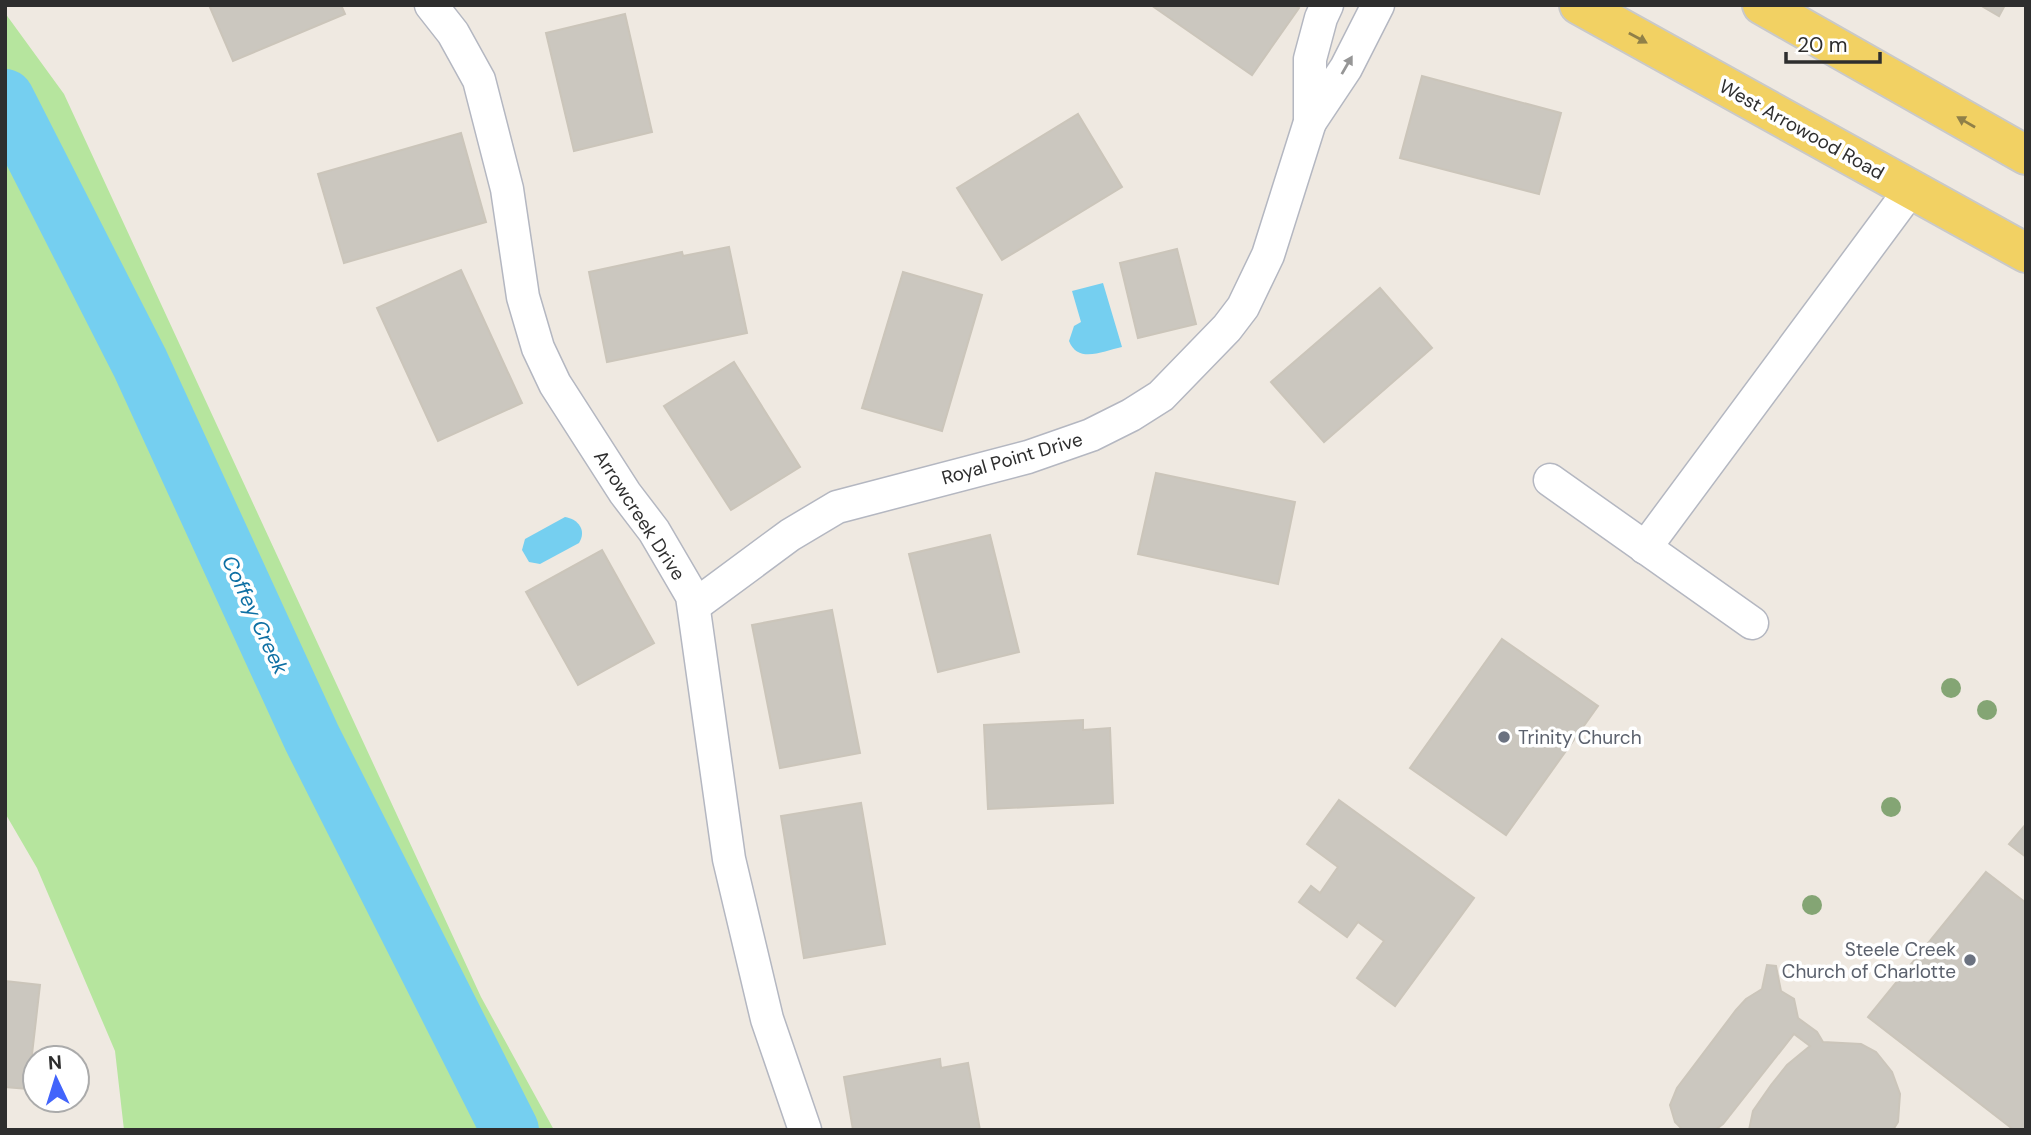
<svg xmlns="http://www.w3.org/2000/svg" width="2031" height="1135" font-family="'DM Sans',sans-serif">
  <rect width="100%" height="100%" fill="#efe9e1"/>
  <path fill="#b6e59e" d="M5,13L64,94L481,997L554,1130H124L115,1051L37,868L5,813Z"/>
  <g fill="#75cff0">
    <path d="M1103,283L1122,347C1103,351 1078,364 1069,341L1074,326L1081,322L1072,291Z"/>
    <path d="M565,517C578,519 587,530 579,543L540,564L529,562L522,550L525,539Z"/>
  </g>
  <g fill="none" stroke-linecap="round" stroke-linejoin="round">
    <path stroke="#75cff0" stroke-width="58" d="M5,98L140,363L312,738L510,1130"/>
  </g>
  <g fill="#cbc7bf" stroke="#cbc5ba" stroke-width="2">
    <path d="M209,5H341L345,14L233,61Z"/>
    <path d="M1151,5H1295L1299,8L1252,75Z"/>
    <path d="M1980,5H2005L1999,16Z"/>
    <path d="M625,14L652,132L574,151L546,33Z"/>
    <path d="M1422,76L1561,113L1539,194L1400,158Z"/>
    <path d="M1078,114L1122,187L1002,260L957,188Z"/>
    <path d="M461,133L486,222L344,263L318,174Z"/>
    <path d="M729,247L747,333L607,362L589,272L682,252L683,256Z"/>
    <path d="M1177,249L1196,324L1138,338L1120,263Z"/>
    <path d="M461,270L522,403L438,441L377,308Z"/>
    <path d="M903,272L982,295L942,431L862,408Z"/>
    <path d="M1380,288L1432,348L1324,442L1271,382Z"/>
    <path d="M734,362L800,467L731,510L664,406Z"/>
    <path d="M1156,473L1295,502L1278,584L1138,554Z"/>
    <path d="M990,535L1019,652L938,672L909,554Z"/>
    <path d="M602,550L654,643L578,685L526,592Z"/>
    <path d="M832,610L860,753L780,768L752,625Z"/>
    <path d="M1502,639L1598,706L1506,835L1410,768Z"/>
    <path d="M1083,720V730L1110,728L1113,803L988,809L984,725Z"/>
    <path d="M1339,800L1474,898L1395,1006L1357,978L1384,941L1358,922L1347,937L1299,902L1311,886L1320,893L1338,867L1307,844Z"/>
    <path d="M861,803L885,944L804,958L781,816Z"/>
    <path d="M2026,824V857L2009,844Z"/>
    <path d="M1986,872L2026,903V1130H2014L1868,1017Z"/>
    <path d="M1767,965L1776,966L1781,991L1794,999L1798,1018L1817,1032L1823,1042L1861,1044L1876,1052L1892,1072L1900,1094L1898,1122L1893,1130H1749L1753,1111L1771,1085L1787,1065L1810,1046L1794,1034L1723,1124L1715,1130H1683L1675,1122L1670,1105L1677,1088L1736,1010L1746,999L1762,989Z"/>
    <path d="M5,981L40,985L28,1089L5,1087Z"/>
    <path d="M940,1059L941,1068L968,1063L980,1130H853L844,1077Z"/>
  </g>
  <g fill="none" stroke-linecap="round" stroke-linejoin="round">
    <defs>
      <g id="minor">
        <path d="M431,5L453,33L479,80L507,189L523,297L538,348L555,384L625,493L654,531L692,596L729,859L767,1019L805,1130"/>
        <path d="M1310,122L1346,68L1378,5"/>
        <path d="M1550,480L1752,623"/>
        <path d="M1645,548L1911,189"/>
        <path d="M694,606L790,535L837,507L1028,457L1091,435L1131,415L1161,396L1227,328L1243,307L1268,255L1310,122V59L1321,18L1327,5"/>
      </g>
      <g id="major">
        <path d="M1579,5L2026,253"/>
        <path d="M1762,5L2026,155"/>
      </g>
    </defs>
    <use href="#minor" stroke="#b4b7c1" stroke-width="35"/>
    <use href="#major" stroke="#c9c9c9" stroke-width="42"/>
    <use href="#minor" stroke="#fff" stroke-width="32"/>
    <use href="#major" stroke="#f2d163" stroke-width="38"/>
  </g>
  <g fill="#84a574">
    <circle cx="1951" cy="688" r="10"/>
    <circle cx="1987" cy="710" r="10"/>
    <circle cx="1891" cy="807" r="10"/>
    <circle cx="1812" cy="905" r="10"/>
  </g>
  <defs><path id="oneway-solid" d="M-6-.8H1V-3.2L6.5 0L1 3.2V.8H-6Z" transform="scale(1.75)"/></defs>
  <g fill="#908048">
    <use href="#oneway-solid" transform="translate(1638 38) rotate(29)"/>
    <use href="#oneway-solid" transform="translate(1966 122) rotate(-150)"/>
  </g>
  <use fill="#969696" href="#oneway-solid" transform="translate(1347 65) rotate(-60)"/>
  <g fill="#6b7280" stroke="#fff" stroke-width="2.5">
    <circle cx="1504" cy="737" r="7"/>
    <circle cx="1970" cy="960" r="7"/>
  </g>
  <g text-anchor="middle" stroke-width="7" stroke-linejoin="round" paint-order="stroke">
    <g font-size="19" fill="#2e2e2e" stroke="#fff">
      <text transform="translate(1802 129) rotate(29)" y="7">West Arrowood Road</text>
      <text transform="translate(1012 458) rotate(-16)" y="7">Royal Point Drive</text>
      <text transform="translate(640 515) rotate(57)" y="7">Arrowcreek Drive</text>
    </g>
    <g font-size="19" fill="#5b616d" stroke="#fff" text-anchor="start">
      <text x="1518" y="744">Trinity Church</text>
      <text x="1956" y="956" text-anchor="end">Steele Creek<tspan x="1956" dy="22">Church of Charlotte</tspan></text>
    </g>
    <g font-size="21" font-style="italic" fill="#0d6fa3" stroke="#fff">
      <text transform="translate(255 615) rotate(65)" y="7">Coffey Creek</text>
    </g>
  </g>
  <rect width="2031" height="1135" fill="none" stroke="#2e2e2e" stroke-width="14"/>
  <g transform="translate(56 1079) rotate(356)"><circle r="33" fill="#ffffff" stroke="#ababab" stroke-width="2"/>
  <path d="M0-5L12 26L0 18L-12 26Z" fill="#4264fb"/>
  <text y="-10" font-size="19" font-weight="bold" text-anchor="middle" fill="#2e2e2e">N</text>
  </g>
  <path d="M1786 52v10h94v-10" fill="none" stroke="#2e2e2e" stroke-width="3.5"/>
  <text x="1797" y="52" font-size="21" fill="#2e2e2e" stroke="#ffffff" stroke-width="5" paint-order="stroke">20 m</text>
</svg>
